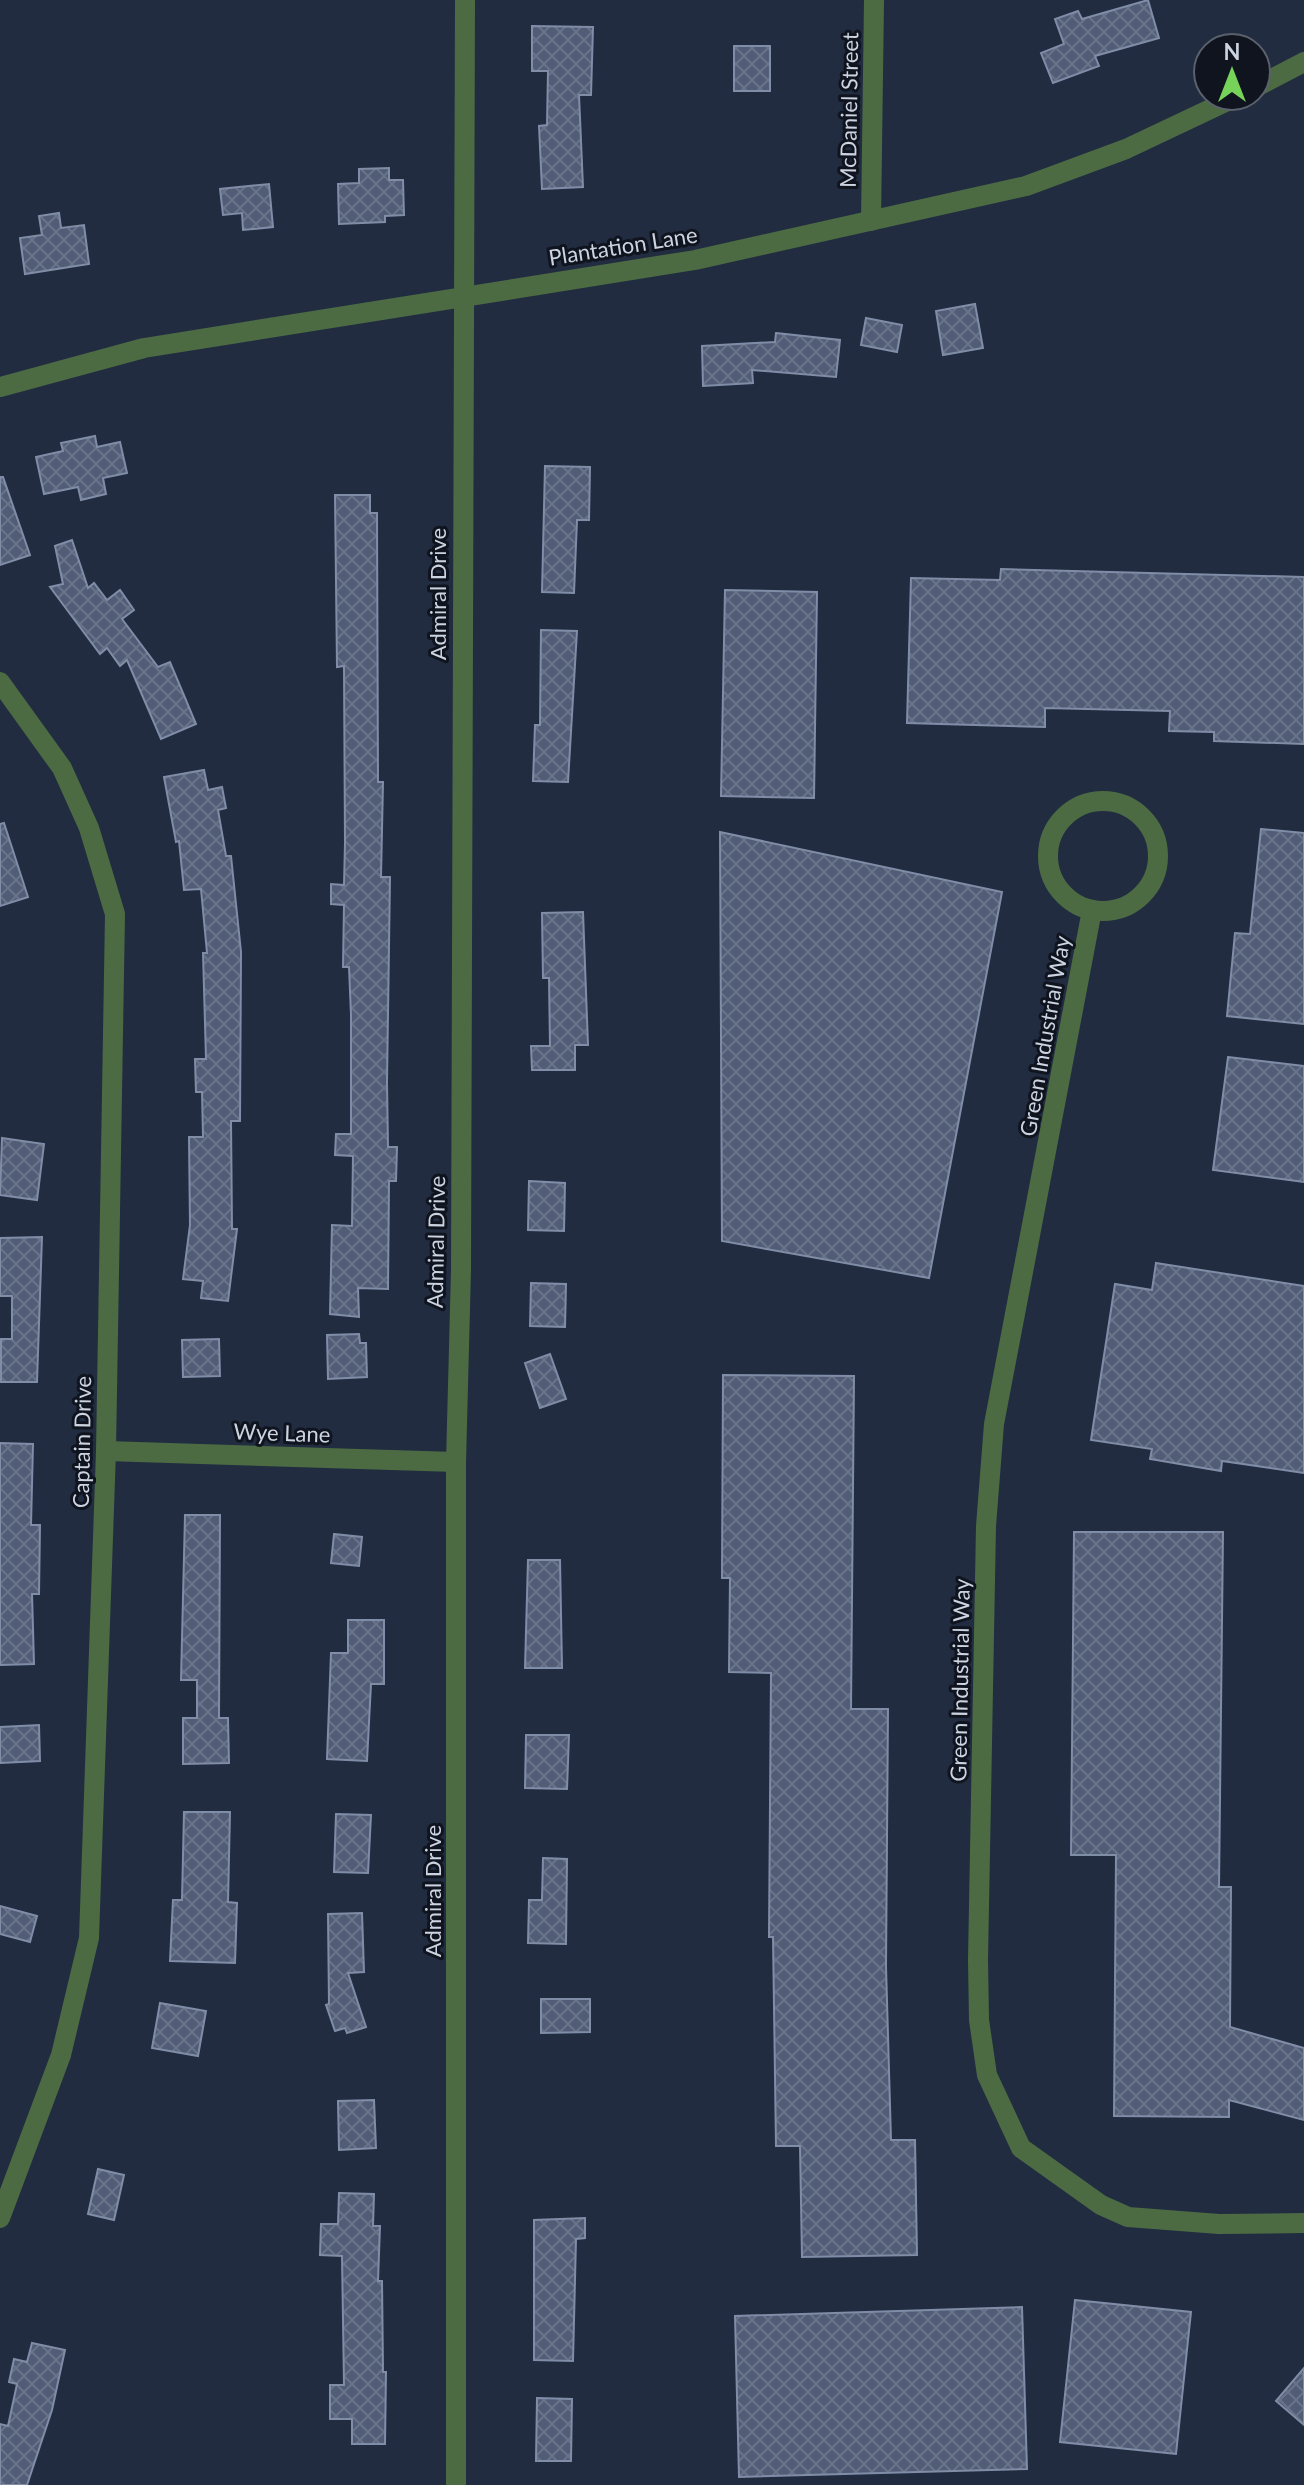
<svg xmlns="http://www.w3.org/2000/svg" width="1304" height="2485" font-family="Lato,sans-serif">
  <defs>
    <pattern id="building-cross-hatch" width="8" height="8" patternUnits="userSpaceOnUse" patternTransform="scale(2)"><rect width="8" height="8" fill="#515d76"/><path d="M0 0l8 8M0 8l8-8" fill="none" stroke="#697389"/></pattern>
  </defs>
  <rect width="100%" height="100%" fill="#212c41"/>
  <g fill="url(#building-cross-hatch)" stroke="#808da7" stroke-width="2">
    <path d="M1148,0L1159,38L1095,56L1099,66L1053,83L1041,53L1064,44L1055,19L1078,11L1082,19Z"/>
    <path d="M532,26L593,27L591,95H579L583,187L542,189L539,126L547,125L548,71H532Z"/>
    <rect x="734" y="46" width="36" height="45"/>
    <path d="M389,168V180H403L404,215L385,216V222L339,224L338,184L359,183V169Z"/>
    <path d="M269,184L273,227L243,230L242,213L223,215L220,189Z"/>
    <path d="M59,213L61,228L84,225L89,264L25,274L20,238L42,235L39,216Z"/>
    <path d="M975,304L983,348L943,355L936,311Z"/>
    <path d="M866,318L902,325L897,352L861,345Z"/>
    <path d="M776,333L840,340L836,377L752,370L753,383L703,386L702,346L775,342Z"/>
    <path d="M95,436L97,447L120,442L127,473L103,478L106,494L81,500L78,487L44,494L36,457L63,451L61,443Z"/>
    <path d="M545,466L590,467L589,520H577L574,593L542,592Z"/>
    <path d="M0,477H3L30,555L0,565Z"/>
    <path d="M335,495H370V513H377L378,782H383L381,877H390L387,1082L388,1147H397L396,1181H389L388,1289L358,1288L359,1317L330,1314L332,1225L352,1226L353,1156L335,1155L336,1134H351V1015L349,967H343L344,905L331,904V884L344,885L345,843L344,666L337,667Z"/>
    <path d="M72,540L88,588L94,583L107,600L120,590L134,610L122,619L158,667L170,662L196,724L161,739L127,660L120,666L107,648L100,654L50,587L63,584L55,546Z"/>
    <path d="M1001,569L1304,577V744L1214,741V732L1169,731L1170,711L1045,708V727L907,723L911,578L1000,580Z"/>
    <path d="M725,590L817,592L814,798L721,796Z"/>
    <path d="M541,630L577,631L568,782L533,781L535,725H540Z"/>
    <path d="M204,770L208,790L222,787L226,808L218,810L226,856H231L241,952L240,1121H231L232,1229H237L228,1301L201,1298L203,1281L183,1279L190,1225L189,1137H203L202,1092H196L195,1059H206L203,953H207L201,889L184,890L179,841L176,842L164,777Z"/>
    <path d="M4,823L28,897L0,906V824Z"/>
    <path d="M1261,829L1304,833V1024L1227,1016L1235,933L1250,934Z"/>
    <path d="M720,832L1002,892L929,1278L722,1241Z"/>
    <path d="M583,912L588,1045H575V1070H532L531,1046H550L549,978H543L542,913Z"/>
    <path d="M1228,1057L1304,1066V1182L1213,1170Z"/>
    <path d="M2,1138L44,1144L37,1200L0,1195Z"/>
    <path d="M529,1181L565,1183L564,1231L528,1230Z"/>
    <path d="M42,1237L37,1382H1V1339H12V1296H0V1238Z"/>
    <path d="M1156,1263L1304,1286V1473L1222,1461L1221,1471L1150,1459L1152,1449L1091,1440L1115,1284L1152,1290Z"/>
    <path d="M531,1283L566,1284L565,1327L530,1326Z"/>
    <path d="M359,1334L360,1343H366L367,1377L328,1379L327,1335Z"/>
    <path d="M219,1339L220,1376L183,1377L182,1340Z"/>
    <path d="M550,1354L566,1399L540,1408L525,1363Z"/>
    <path d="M723,1375L854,1376L851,1709H888L886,1966L891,2140H915L917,2255L802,2257L800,2146H776L773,1937H769L771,1673L729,1672L730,1578H722Z"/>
    <path d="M0,1443L33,1444L31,1525H40L39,1594H32L34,1664L0,1665Z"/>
    <path d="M185,1515H220L219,1718H228L229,1763L183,1764V1718H197V1680H181Z"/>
    <path d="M1074,1532H1223L1219,1887H1231L1230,2027L1304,2048V2120L1229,2100V2117L1114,2116L1116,1855H1071Z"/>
    <path d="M334,1534L362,1537L359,1566L331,1563Z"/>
    <path d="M528,1560H560L562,1668H525Z"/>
    <path d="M348,1620H384V1684H371L367,1761L327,1759L331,1653H348Z"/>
    <path d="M39,1725L40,1761L0,1763V1727Z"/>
    <path d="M526,1735H569L567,1789L525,1788Z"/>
    <path d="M184,1812H230L228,1902L237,1903L235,1963L170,1961L173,1900H182Z"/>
    <path d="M336,1814L371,1815L368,1873L334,1872Z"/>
    <path d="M543,1858L567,1859L566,1944L528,1943L529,1900H542Z"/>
    <path d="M0,1906L37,1916L30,1942L0,1934Z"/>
    <path d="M362,1913L364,1972L348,1973L366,2027L347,2033L345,2028L335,2031L326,2005L329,2004L328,1914Z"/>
    <path d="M541,1999H590V2032L541,2033Z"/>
    <path d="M160,2003L206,2011L198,2056L152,2048Z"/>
    <path d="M374,2100L376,2148L339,2150L338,2101Z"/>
    <path d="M98,2169L124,2175L114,2220L88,2214Z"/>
    <path d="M339,2193L374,2194L373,2226H380L378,2281H382L383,2372H386L385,2444H352V2419H330V2385H344L342,2256L320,2255L321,2224H338Z"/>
    <path d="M585,2218V2238L576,2239L573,2361L534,2360V2220Z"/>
    <path d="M1075,2300L1191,2312L1176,2454L1060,2442Z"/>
    <path d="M1022,2307L1027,2469L739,2477L735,2316Z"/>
    <path d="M32,2343L65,2350L52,2410L27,2485H0V2424L8,2426L17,2384L9,2382L14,2359L27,2362Z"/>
    <path d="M1304,2368V2425L1276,2401Z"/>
    <path d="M537,2398L572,2399L571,2461H536Z"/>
  </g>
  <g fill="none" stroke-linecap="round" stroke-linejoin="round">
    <g stroke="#4c6b43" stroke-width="20">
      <path d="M1256,87L1304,62"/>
      <path d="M871,221L874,0"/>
      <path d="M0,387L144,348L695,260L1026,186L1126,149L1238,96"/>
      <path d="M0,682L62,768L89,828L115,914L106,1451L89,1938L61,2055L0,2218"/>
      <circle cx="1103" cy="856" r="55"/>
      <path d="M1092,910L994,1424L986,1526L978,1960L979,2020L987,2075L1021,2148L1101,2205L1128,2217L1219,2224L1304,2223"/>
      <path d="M106,1451L456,1462"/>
      <path d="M456,2485V1462L461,1270L465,0"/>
    </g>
  </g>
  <g text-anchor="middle" stroke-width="6" stroke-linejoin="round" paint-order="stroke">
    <g font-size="22" fill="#ccd4e2" stroke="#0f141e">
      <text transform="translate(849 110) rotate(-89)" y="8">McDaniel Street</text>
      <text transform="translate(623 246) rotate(-9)" y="8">Plantation Lane</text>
      <text transform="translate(438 594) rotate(-90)" y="8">Admiral Drive</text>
      <text transform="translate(1045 1036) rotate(-80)" y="8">Green Industrial Way</text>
      <text transform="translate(436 1242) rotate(-89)" y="8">Admiral Drive</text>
      <text transform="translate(282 1433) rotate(2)" y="8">Wye Lane</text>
      <text transform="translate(82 1442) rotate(-89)" y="8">Captain Drive</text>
      <text transform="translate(960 1680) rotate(-89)" y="8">Green Industrial Way</text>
      <text transform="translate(433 1891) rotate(-90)" y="8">Admiral Drive</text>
    </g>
  </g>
  <g transform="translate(1232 72)"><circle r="38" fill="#0f141e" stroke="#5b616c" stroke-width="2"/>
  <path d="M0-6L14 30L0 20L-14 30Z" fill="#77d259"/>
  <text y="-12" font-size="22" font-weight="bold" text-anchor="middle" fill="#ccd4e2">N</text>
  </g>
</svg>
